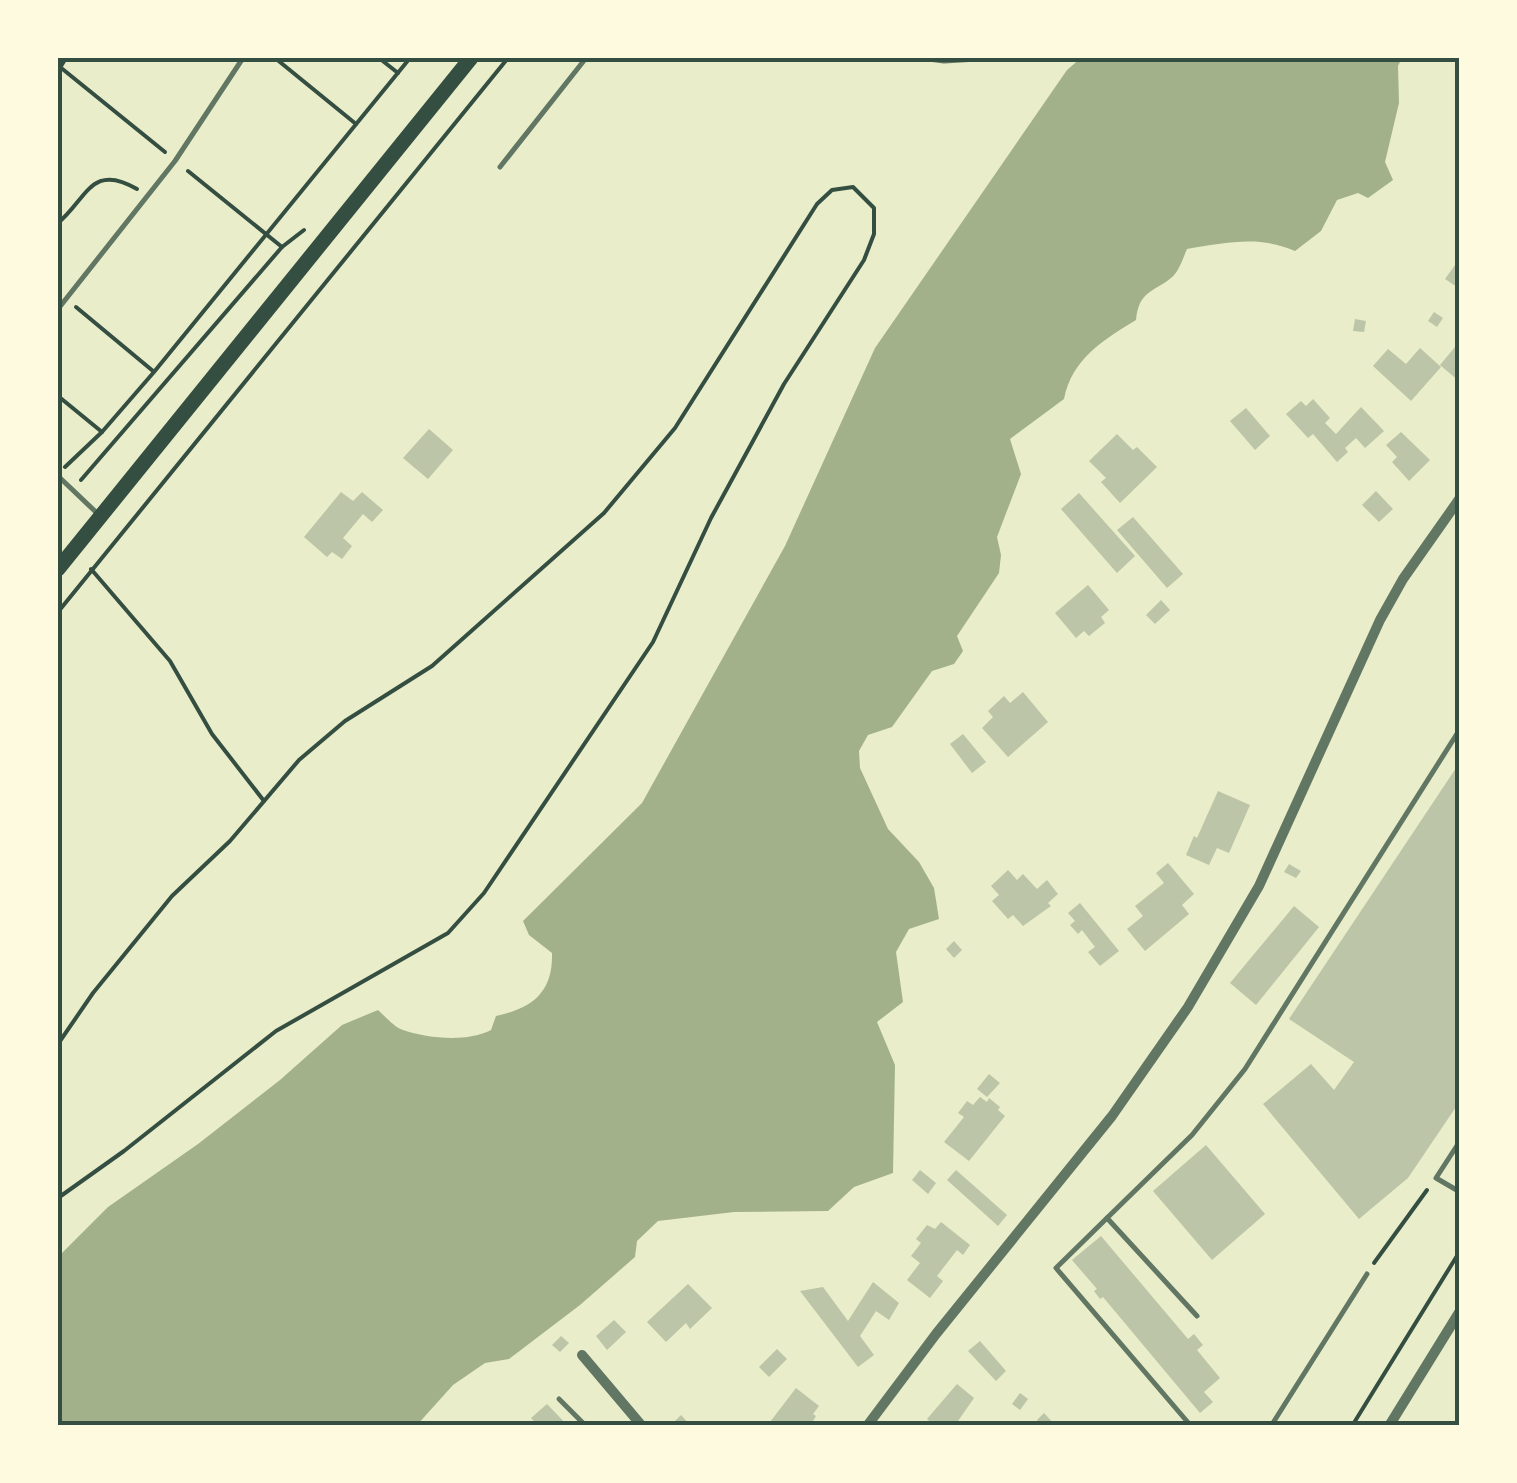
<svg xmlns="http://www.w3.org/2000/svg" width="1517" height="1483" font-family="Karla,sans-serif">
  <rect width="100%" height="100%" fill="#e9edc9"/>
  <path fill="#a3b18a" d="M1081,58H1402L1398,66L1399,103L1385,162L1393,180L1368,198L1358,193L1337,200L1321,231L1295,251C1259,235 1225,243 1187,249C1183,258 1179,272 1171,278C1152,293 1139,291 1136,320C1103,340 1072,359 1064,399L1010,439L1021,474L997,537L1001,555L999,573L957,636L963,651L954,664L932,671L892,727L868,735L859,751L860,768L888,829L919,862L934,888L939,919L909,929L896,952L903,1002L877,1022L895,1065L893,1173L854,1187L828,1211L734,1212L658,1221L637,1241L635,1257L580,1305L509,1359L485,1363L453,1385L417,1425H58V1257L108,1207L198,1144L280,1080L342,1025L378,1010C386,1017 394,1027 403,1030C429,1039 468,1042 491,1030L496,1016C533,1008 553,992 552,953L529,935L523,921L642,803L785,546L875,348L1067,70Z"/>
  <g fill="#bcc5a7">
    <path d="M1460,258V289L1445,279Z"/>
    <path d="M1434,312L1443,318L1437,327L1428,321Z"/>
    <path d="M1355,319L1366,321L1364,332L1353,331Z"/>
    <path d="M1455,347L1460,350V382L1440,365Z"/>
    <path d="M1420,348L1441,367L1411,401L1373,366L1388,349L1406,364Z"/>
    <path d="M1313,399L1330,418L1325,423L1336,434L1361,407L1384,431L1365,448L1356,438L1345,448L1348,452L1337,462L1313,434L1308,438L1286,414L1301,401L1306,406Z"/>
    <path d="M1246,408L1270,436L1255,450L1230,421Z"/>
    <path d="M429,429L453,450L428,479L403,458Z"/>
    <path d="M1401,432L1430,460L1409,481L1392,462L1397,457L1386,445Z"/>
    <path d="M1117,434L1133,450L1137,447L1157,467L1120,503L1101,482L1106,478L1089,461Z"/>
    <path d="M1376,491L1393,509L1379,522L1362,505Z"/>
    <path d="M341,492L353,501L362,492L383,510L372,522L363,514L343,538L352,546L342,559L332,552L327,557L304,537Z"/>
    <path d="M1079,493L1135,556L1117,573L1061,509Z"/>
    <path d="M1133,517L1183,574L1167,588L1117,530Z"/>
    <path d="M1088,585L1109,610L1101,617L1105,623L1089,636L1084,631L1076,638L1055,613Z"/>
    <path d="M1161,600L1170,610L1155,624L1146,615Z"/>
    <path d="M1023,692L1048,722L1008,757L982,728L993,717L988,711L1004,696L1010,703Z"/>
    <path d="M963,734L986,762L972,773L950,744Z"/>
    <path d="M1460,762V1101L1408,1178L1359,1219L1263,1104L1311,1064L1334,1090L1354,1062L1289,1019Z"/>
    <path d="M1218,791L1250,805L1229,853L1217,848L1209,865L1186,855L1194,836L1197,838Z"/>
    <path d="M1168,863L1194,894L1182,905L1189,914L1145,951L1127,929L1143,916L1135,906L1164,883L1156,873Z"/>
    <path d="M1289,864L1301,871L1296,878L1284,872Z"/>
    <path d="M1008,870L1017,880L1023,874L1037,889L1047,880L1058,894L1048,903L1051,906L1023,926L1013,915L1008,919L992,901L999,895L991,886Z"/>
    <path d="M1080,903L1119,951L1100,966L1088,952L1095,947L1082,930L1078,934L1070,925L1075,921L1068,913Z"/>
    <path d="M1294,906L1319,927L1256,1005L1230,983Z"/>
    <path d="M954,941L962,950L954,958L946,949Z"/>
    <path d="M989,1074L1000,1083L987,1097L977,1089Z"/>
    <path d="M980,1097L987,1102L989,1098L1000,1107L998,1110L1005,1116L969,1161L944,1142L964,1117L958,1113L967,1101L973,1105Z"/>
    <path d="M1206,1145L1265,1214L1212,1260L1153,1191Z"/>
    <path d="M920,1170L936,1183L928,1194L912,1180Z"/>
    <path d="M956,1170L1007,1215L998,1226L947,1180Z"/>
    <path d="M941,1222L970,1245L963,1255L957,1250L937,1276L943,1281L930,1298L907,1280L920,1263L911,1256L921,1243L916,1239L927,1225L935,1229Z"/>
    <path d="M1101,1236L1188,1339L1194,1334L1203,1345L1197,1350L1220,1378L1204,1392L1213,1402L1200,1413L1103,1297L1100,1299L1094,1291L1097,1289L1072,1260Z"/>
    <path d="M873,1282L899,1303L889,1320L876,1311L860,1336L874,1355L858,1367L800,1291L823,1287L848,1321Z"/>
    <path d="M688,1284L712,1308L690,1329L686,1323L666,1342L647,1322Z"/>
    <path d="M614,1320L626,1332L607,1350L596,1336Z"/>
    <path d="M561,1336L569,1343L560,1352L552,1345Z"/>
    <path d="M980,1341L1006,1371L996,1381L968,1351Z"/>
    <path d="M777,1349L787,1359L769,1377L759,1367Z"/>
    <path d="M957,1384L974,1398L958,1421L963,1426H935L927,1419Z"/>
    <path d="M796,1388L819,1406L813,1414L816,1416L813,1421L818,1426H767Z"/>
    <path d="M1020,1393L1028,1399L1020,1410L1012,1404Z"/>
    <path d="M547,1404L568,1426H538L531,1418Z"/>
    <path d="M1044,1413L1056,1426H1042L1037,1420Z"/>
    <path d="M681,1415L691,1426H670Z"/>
  </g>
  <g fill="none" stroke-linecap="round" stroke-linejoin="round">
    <g stroke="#344e41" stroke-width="4">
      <path d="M275,58L356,124"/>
      <path d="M379,58L398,73"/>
      <path d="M60,67L165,152"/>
      <path d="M58,71L66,58"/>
      <path d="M188,171L282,247"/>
      <path d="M58,223C87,199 91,162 137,189"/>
      <path d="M76,307L153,371"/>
      <path d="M58,396L102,432"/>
      <path d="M65,467L102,432L154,372L410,58"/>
      <path d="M81,480L282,247L304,230"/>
      <path d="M91,569L170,661L212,734L264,801"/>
      <path d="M58,612L508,58"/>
      <path d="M58,1044L93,993L172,896L230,841L299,760L345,721L432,666L604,513L675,428L817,204L832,190L853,187L874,208V234L864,260L784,384L711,518L653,642L484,893L448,933L276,1031L124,1151L58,1198"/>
      <path d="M1374,1263L1427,1190"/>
      <path d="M1352,1426L1460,1251"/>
    </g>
    <g stroke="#617663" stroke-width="5">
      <path d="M921,58L944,61L993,58"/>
      <path d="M500,167L586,58"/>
      <path d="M58,309L175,161L243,58"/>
      <path d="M58,476L99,515"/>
      <path d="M1460,1141L1436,1178L1460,1192"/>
      <path d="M1107,1218L1056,1268L1191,1426"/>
      <path d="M1197,1316L1107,1218L1192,1135L1245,1069L1460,729"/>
      <path d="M559,1399L586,1426"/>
      <path d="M1271,1426L1367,1274"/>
    </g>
    <g stroke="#617663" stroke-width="10">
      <path d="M582,1355L642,1426"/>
      <path d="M867,1426L936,1334L1112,1116L1188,1007L1259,886L1380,620L1403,579L1460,498"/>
      <path d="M1389,1426L1460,1311"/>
    </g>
    <path stroke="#344e41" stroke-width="15" d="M58,569L471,58"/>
  </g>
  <rect width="1517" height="1483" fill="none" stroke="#fefae0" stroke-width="120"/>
  <rect x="60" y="60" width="1397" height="1363" fill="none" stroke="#344e41" stroke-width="4"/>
</svg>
